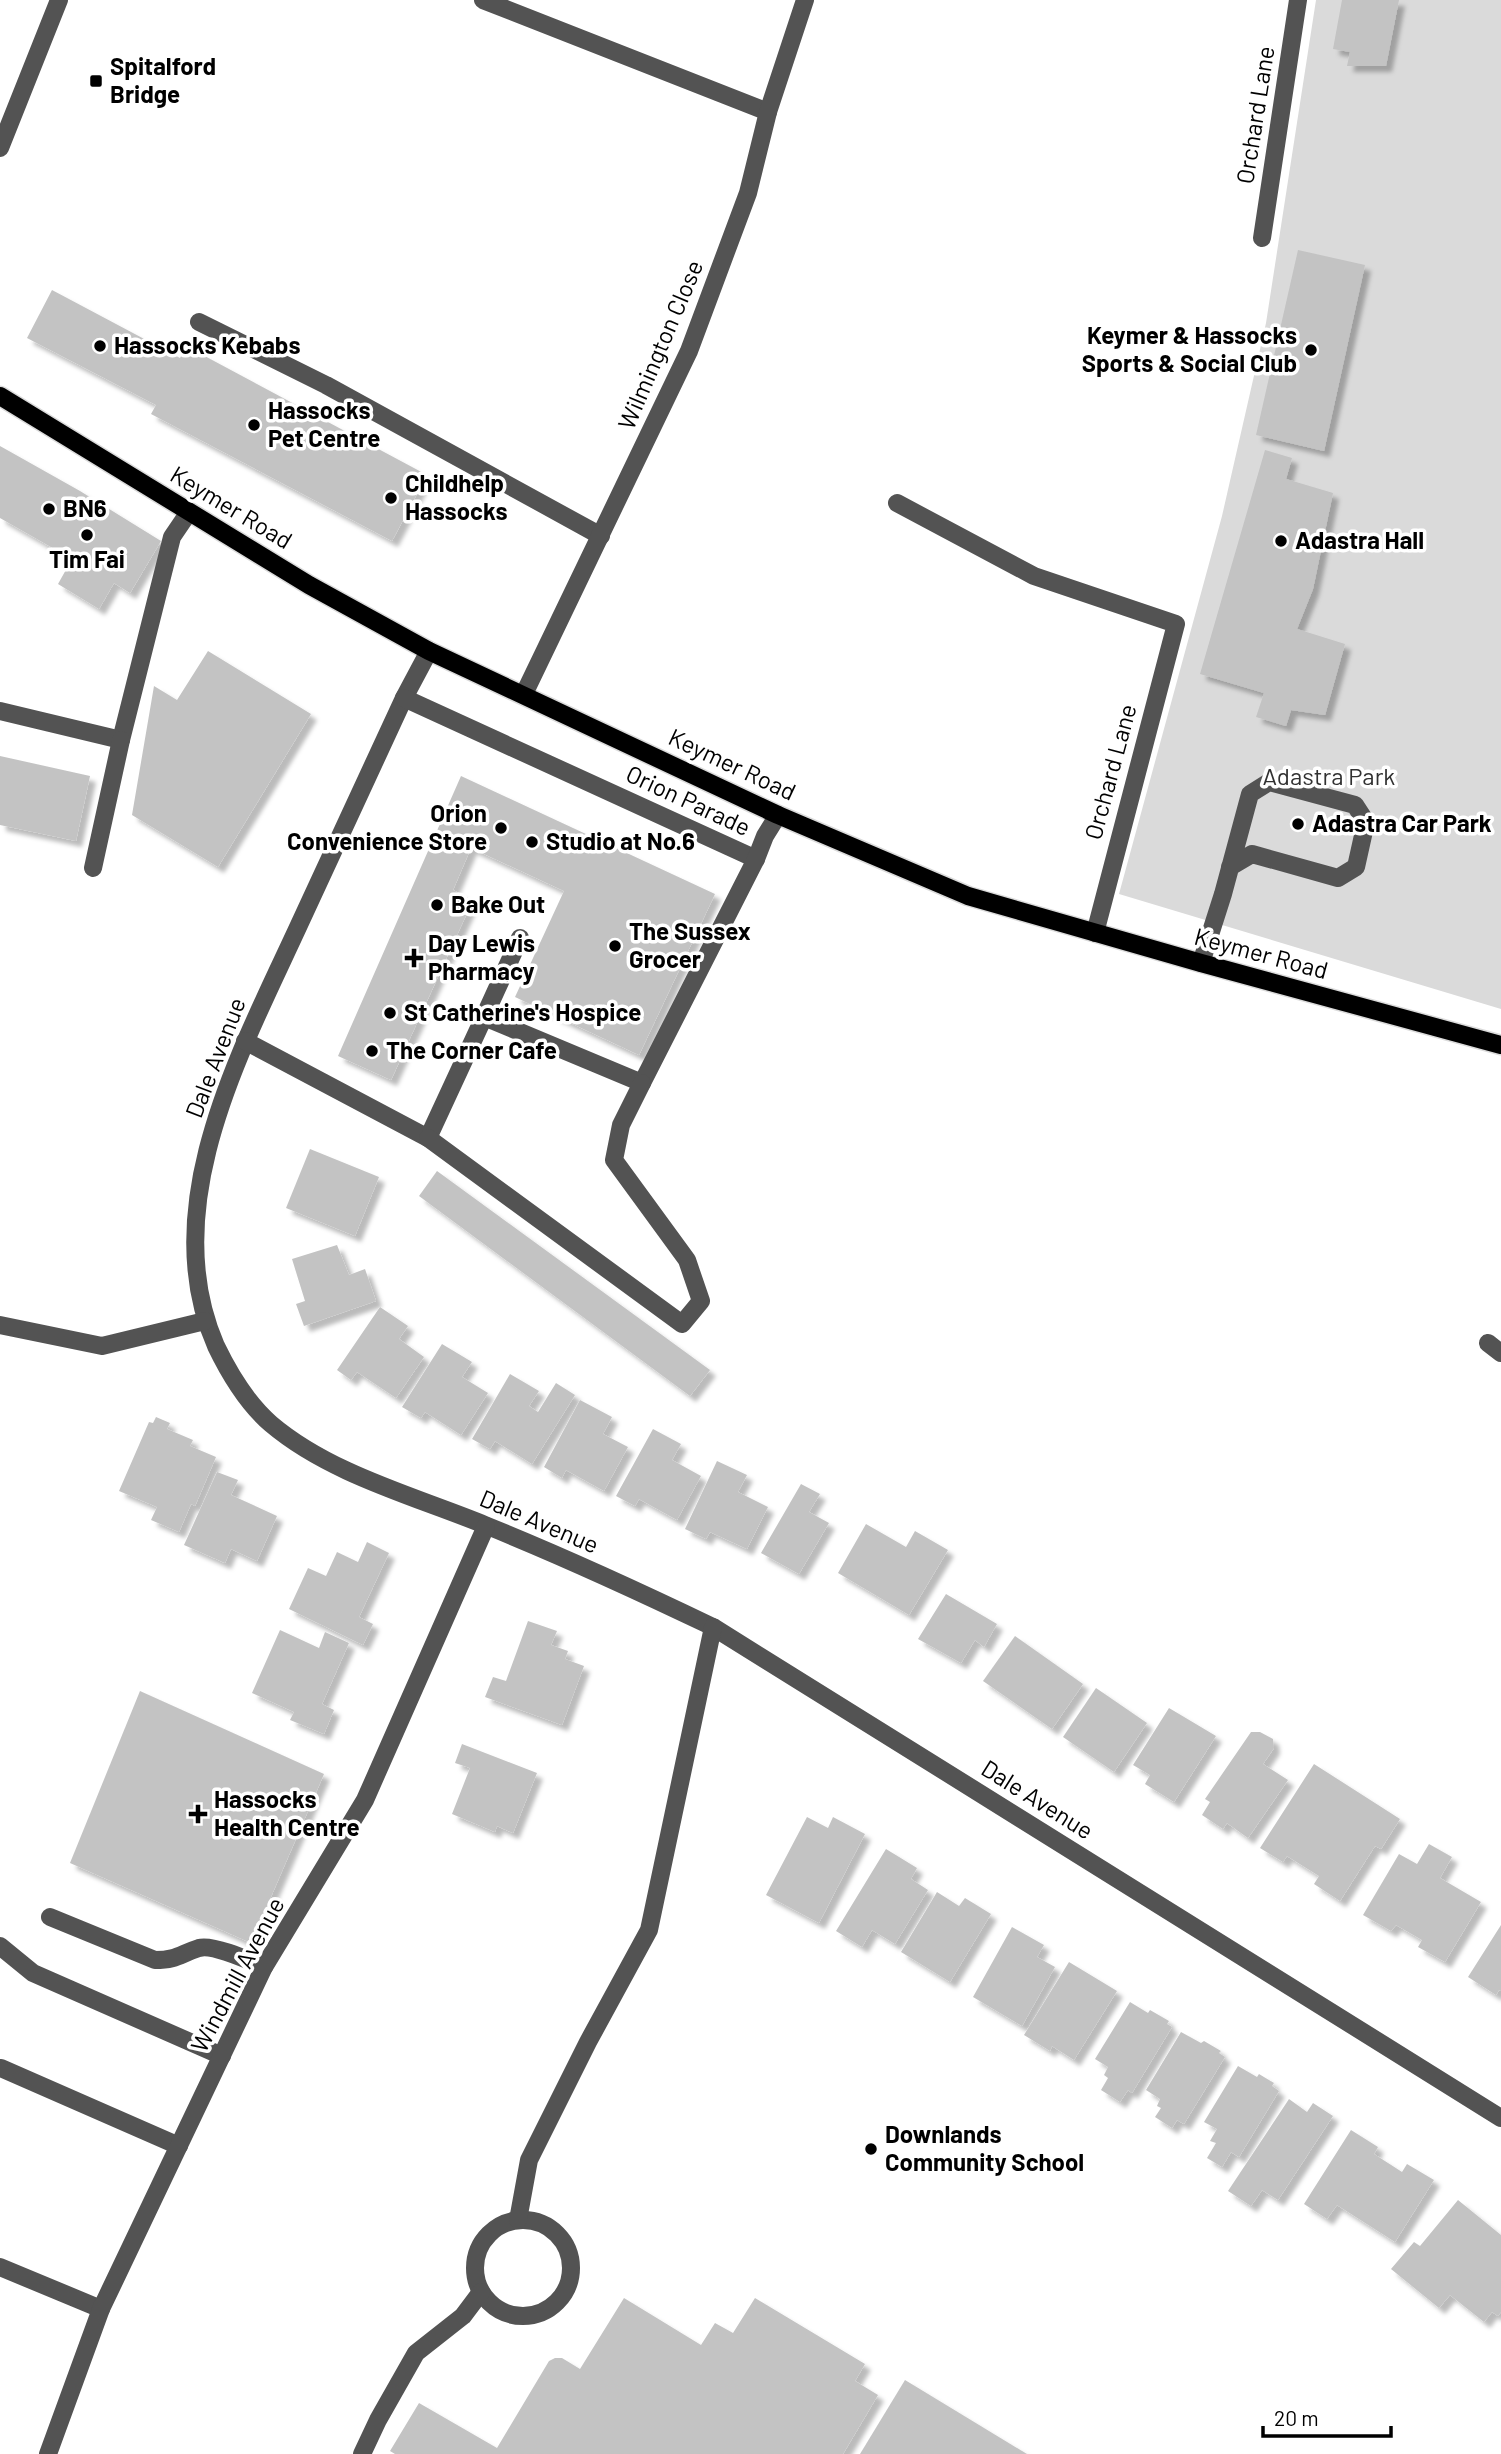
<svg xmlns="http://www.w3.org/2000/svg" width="1501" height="2454" font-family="Barlow,sans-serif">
  <defs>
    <filter id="shadow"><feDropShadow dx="6" dy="6" stdDeviation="2" flood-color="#0004"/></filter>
  </defs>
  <rect width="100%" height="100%" fill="#fff"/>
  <path fill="#dadada" d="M1316,0H1501V1009L1119,894L1222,516L1266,323Z"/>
  <g fill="#c3c3c3" filter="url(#shadow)">
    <path d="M1342,0H1399L1386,66H1347L1350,52L1333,49Z"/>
    <path d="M1298,250L1365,265L1324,451L1256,435Z"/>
    <path d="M52,290L180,358L186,346L427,475L392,541L151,414L156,405L27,338Z"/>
    <path d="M0,446L80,491L161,541L130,593L114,583L99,609L58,584L72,559L0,518Z"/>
    <path d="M1265,450L1292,458L1286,479L1333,493L1313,589L1297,629L1345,644L1325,715L1291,710L1286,726L1256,717L1264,693L1200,674Z"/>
    <path d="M208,651L311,714L218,867L132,815L154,686L177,700Z"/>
    <path d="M0,756L90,776L76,841L0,825Z"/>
    <path d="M461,776L715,894L639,1055L515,997L564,891L471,848L453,890L473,900L391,1080L338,1056Z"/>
    <path d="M310,1149L379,1177L355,1236L286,1208Z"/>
    <path d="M437,1171L710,1370L690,1396L419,1196Z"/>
    <path d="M337,1245L349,1275L365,1269L376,1301L304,1326L296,1304L305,1301L292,1259Z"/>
    <path d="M380,1307L408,1326L399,1339L424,1357L396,1398L357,1372L351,1380L337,1370Z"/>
    <path d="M442,1344L472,1362L462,1377L488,1393L461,1435L425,1412L421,1418L402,1407Z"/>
    <path d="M510,1374L539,1391L529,1406L538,1412L556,1383L575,1395L532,1464L495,1441L490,1449L472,1439Z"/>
    <path d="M580,1400L612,1417L603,1434L628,1447L604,1491L566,1470L562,1478L544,1467Z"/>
    <path d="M156,1417L170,1423L167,1429L193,1440L190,1446L216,1457L195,1506L191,1504L179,1532L151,1520L157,1507L119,1491L149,1422L153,1423Z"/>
    <path d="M653,1429L681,1444L672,1460L701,1476L677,1520L639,1499L635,1506L616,1496Z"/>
    <path d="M717,1461L747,1475L738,1492L768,1507L747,1549L710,1532L706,1539L685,1529Z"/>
    <path d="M217,1472L238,1480L231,1495L277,1516L257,1561L231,1549L225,1563L184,1545Z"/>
    <path d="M801,1484L820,1494L809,1512L829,1523L799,1574L761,1553Z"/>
    <path d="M866,1524L906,1547L915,1531L948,1550L909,1615L838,1573Z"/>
    <path d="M367,1542L389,1553L359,1617L373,1624L363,1645L289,1609L308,1568L326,1576L337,1552L358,1562Z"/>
    <path d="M946,1594L997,1624L984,1647L975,1640L961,1663L918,1639Z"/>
    <path d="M528,1621L557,1631L551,1645L568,1651L565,1659L584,1666L562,1725L485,1697L493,1677L506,1681Z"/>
    <path d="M280,1630L319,1648L325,1632L349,1643L322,1704L334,1710L324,1734L290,1720L294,1712L252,1693Z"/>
    <path d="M1015,1636L1083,1684L1052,1729L983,1681Z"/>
    <path d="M1096,1688L1147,1723L1114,1772L1063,1737Z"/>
    <path d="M140,1691L324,1774L251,1943L70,1863Z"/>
    <path d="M1169,1708L1216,1736L1174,1802L1145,1784L1150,1775L1133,1765Z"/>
    <path d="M1251,1732H1260L1273,1739L1274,1748L1263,1764L1288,1780L1248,1838L1227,1823L1223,1829L1202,1815L1210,1802L1205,1799Z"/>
    <path d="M462,1744L537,1773L513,1833L497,1826L495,1832L452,1814L470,1768L455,1763Z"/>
    <path d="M1314,1764L1400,1819L1381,1849L1375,1846L1340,1901L1314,1884L1319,1876L1287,1856L1283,1862L1260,1848Z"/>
    <path d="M807,1817L828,1828L833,1817L865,1834L819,1923L766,1895Z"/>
    <path d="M1429,1844L1452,1857L1440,1878L1481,1902L1445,1962L1418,1947L1422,1940L1396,1925L1391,1931L1363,1915L1399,1854L1417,1864Z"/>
    <path d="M886,1849L917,1868L911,1879L928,1890L895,1944L872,1930L862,1947L836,1931Z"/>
    <path d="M937,1892L959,1906L965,1898L991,1914L950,1982L901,1952Z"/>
    <path d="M1501,1925V1991L1499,1990L1496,1995L1468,1977Z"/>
    <path d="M1012,1927L1044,1945L1037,1957L1055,1967L1022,2026L973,1997Z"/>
    <path d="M1069,1962L1117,1991L1074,2060L1052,2046L1050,2051L1024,2035Z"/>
    <path d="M1130,2002L1148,2013L1150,2010L1169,2021L1167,2024L1172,2027L1132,2093L1128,2090L1120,2102L1101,2090L1108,2078L1104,2075L1108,2067L1095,2059Z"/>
    <path d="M1181,2032L1201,2043L1204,2041L1221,2051L1219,2053L1225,2057L1184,2124L1177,2120L1172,2128L1155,2117L1161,2108L1157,2106L1160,2099L1146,2090Z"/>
    <path d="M1238,2066L1257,2077L1259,2074L1274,2083L1272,2086L1279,2091L1239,2157L1231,2152L1222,2167L1207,2158L1216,2143L1210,2141L1217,2129L1204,2122Z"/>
    <path d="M1289,2099L1307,2112L1313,2103L1333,2116L1278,2200L1262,2190L1251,2206L1228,2191Z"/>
    <path d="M1351,2130L1378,2147L1374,2154L1402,2172L1407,2164L1434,2180L1395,2242L1337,2205L1327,2219L1304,2204Z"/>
    <path d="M1458,2200L1501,2235V2312L1498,2316L1492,2312L1484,2322L1450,2295L1439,2308L1391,2269L1414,2242L1420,2246Z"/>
    <path d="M624,2298L701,2345L715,2323L733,2333L755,2298L865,2364L855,2381L878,2395L843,2454H395L390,2451L419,2403L497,2448L549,2361L555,2358H562L580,2369Z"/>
    <path d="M905,2380L1027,2454H860Z"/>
  </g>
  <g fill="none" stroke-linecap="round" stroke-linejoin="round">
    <defs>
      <path id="major" d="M0,396L309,585L429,651L778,815L968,896L1201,963L1501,1045"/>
    </defs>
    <use href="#major" stroke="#dbdbdb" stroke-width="21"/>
    <g stroke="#535353" stroke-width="18">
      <path d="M483,0L768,112"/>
      <path d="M0,148L59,0"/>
      <path d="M1262,238L1298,0"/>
      <path d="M199,322L326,385L601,536"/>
      <path d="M897,503L1034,576L1176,624L1095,933"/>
      <path d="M429,651L404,698C369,774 334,850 299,925C241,1051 155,1207 216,1346C229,1373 248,1404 271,1424C330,1474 414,1496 485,1525C562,1556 638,1591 713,1627L1501,2118"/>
      <path d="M524,694L689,351L748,193L768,112L805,0"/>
      <path d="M404,698L756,859"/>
      <path d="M0,711L121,740L172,537L189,512"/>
      <path d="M93,868L121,740"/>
      <path d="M1201,963L1223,894L1250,794L1269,782L1355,805L1366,822L1356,867L1338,878L1252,854L1230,867"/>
      <path d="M484,1017L520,938"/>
      <path d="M245,1041L428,1138L484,1017L642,1083L756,859L765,836L778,815"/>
      <path d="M428,1138L682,1324L701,1301L687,1260L614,1160L621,1125L642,1083"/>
      <path d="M0,1325L102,1346L205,1321"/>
      <path d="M1488,1343L1501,1353"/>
      <path d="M50,1917L155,1960C177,1960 180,1954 199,1948C213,1944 250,1961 264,1967"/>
      <path d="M0,1946L33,1973L222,2056"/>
      <path d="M1,2068L179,2146"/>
      <circle cx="523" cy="2268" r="48"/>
      <path d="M518,2220L529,2160L588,2042L649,1930L713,1627"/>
      <path d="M0,2267L101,2309"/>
      <path d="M48,2454L101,2309L264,1967L365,1800L486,1526"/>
      <path d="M362,2454L378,2420L416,2353L463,2316L481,2292"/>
    </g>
    <use href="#major" stroke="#000" stroke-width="18"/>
  </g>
  <g fill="#000" stroke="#fff" stroke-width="2.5">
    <rect x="89" y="74" width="14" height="14" rx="3.5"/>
    <circle cx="100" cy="346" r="7"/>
    <circle cx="1311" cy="350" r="7"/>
    <circle cx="254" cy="425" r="7"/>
    <circle cx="391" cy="498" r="7"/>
    <circle cx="49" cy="509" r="7"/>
    <circle cx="87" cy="535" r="7"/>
    <circle cx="1281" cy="541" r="7"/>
    <circle cx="1298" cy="824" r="7"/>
    <circle cx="501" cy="828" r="7"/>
    <circle cx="532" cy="842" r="7"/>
    <circle cx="437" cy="905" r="7"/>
    <circle cx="615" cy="946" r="7"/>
    <path d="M410.5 947.5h7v7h7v7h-7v7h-7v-7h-7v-7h7z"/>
    <circle cx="390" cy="1013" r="7"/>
    <circle cx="372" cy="1051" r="7"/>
    <path d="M194.5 1803.5h7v7h7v7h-7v7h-7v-7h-7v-7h7z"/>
    <circle cx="871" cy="2149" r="7"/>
  </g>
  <g text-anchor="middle" stroke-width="7" stroke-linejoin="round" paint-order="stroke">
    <g font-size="24" font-weight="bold" fill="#000" stroke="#fff" text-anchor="start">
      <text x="110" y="75">Spitalford<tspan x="110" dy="28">Bridge</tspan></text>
      <text x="1297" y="344" text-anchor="end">Keymer &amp; Hassocks<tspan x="1297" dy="28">Sports &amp; Social Club</tspan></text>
      <text x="114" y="354">Hassocks Kebabs</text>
      <text x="268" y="419">Hassocks<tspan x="268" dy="28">Pet Centre</tspan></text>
      <text x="405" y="492">Childhelp<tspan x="405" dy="28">Hassocks</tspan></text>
      <text x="63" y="517">BN6</text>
      <text x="1295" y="549">Adastra Hall</text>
      <text x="87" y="568" text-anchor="middle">Tim Fai</text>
      <text x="487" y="822" text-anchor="end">Orion<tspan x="487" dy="28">Convenience Store</tspan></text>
      <text x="1312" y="832">Adastra Car Park</text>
      <text x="546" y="850">Studio at No.6</text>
      <text x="451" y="913">Bake Out</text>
      <text x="629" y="940">The Sussex<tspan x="629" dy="28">Grocer</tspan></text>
      <text x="428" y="952">Day Lewis<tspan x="428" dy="28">Pharmacy</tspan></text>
      <text x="404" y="1021">St Catherine's Hospice</text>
      <text x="386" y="1059">The Corner Cafe</text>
      <text x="214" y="1808">Hassocks<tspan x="214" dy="28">Health Centre</tspan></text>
      <text x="885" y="2143">Downlands<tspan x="885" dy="28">Community School</tspan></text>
    </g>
    <g font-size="24" fill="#000" stroke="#fff">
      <text transform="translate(1256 115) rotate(-81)" y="8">Orchard Lane</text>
      <text transform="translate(661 345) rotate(-67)" y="8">Wilmington Close</text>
      <text transform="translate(231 508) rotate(31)" y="8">Keymer Road</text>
      <text transform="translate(732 765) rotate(25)" y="8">Keymer Road</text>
      <text transform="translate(1111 772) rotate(-75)" y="8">Orchard Lane</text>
      <text transform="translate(688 801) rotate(25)" y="8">Orion Parade</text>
      <text transform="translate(1261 954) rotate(15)" y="8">Keymer Road</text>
      <text transform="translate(216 1058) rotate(-69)" y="8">Dale Avenue</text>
      <text transform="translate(539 1522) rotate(23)" y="8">Dale Avenue</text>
      <text transform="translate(1037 1800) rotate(32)" y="8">Dale Avenue</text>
      <text transform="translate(238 1975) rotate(-62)" y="8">Windmill Avenue</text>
    </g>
    <g font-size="24" fill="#313131" stroke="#fff">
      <text x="1329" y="785">Adastra Park</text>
    </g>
  </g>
  <path d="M1263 2426v10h128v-10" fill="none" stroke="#000000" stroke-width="3.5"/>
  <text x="1274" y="2426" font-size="21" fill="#000000" stroke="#ffffff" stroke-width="5" paint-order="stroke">20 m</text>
</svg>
